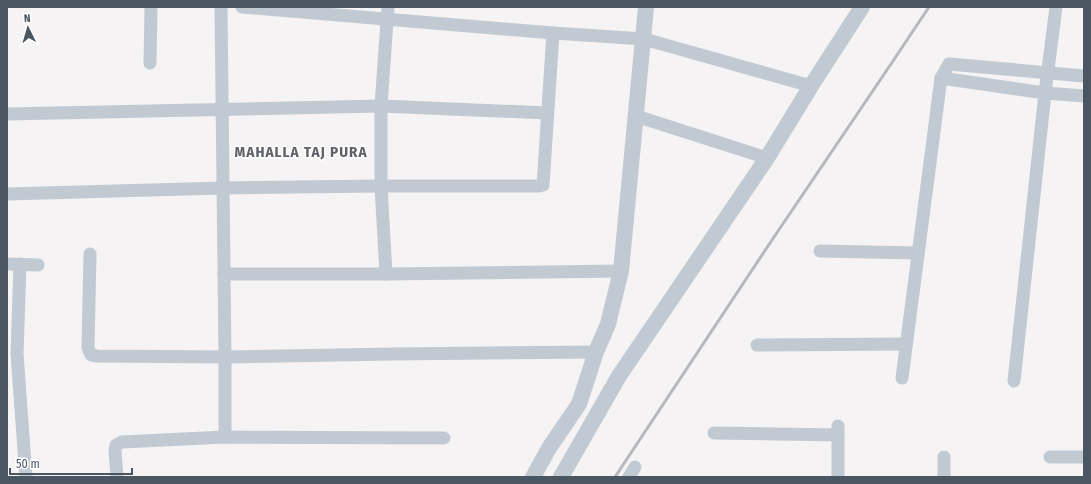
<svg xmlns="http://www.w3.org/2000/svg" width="1091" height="484" font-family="'Fira Sans Condensed',sans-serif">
  <rect width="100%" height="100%" fill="#f5f3f3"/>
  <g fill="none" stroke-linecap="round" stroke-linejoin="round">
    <g stroke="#c1cad2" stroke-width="13">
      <path d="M221,7L225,357V437"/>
      <path d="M242,7L553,33L644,39L811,86"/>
      <path d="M150,63L151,7"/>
      <path d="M941,78L1045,93L1084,96"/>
      <path d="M7,114L381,106L547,113"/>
      <path d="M636,116L767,158"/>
      <path d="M7,194L223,188L381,186H539L543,185L553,33"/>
      <path d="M820,251L918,253"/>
      <path d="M90,254L88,348L91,355L97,356L225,357L392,354L596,352"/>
      <path d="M7,264L38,265"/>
      <path d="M20,264L17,354L26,477"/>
      <path d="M224,274H386L621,271"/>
      <path d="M386,274L381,186V106L388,7"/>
      <path d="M757,345L906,344"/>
      <path d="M902,378L941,78L949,64L1084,76"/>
      <path d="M1014,381L1045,93L1056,7"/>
      <path d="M838,426V477"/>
      <path d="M714,433L838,435"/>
      <path d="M944,457V477"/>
      <path d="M1050,457H1084"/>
      <path d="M117,477L115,451L116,445L122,442L225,437L444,438"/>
      <path d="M629,477L635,467"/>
    </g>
    <g stroke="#c1cad2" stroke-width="16">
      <path d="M533,477L549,448L579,404L596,352L608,324L621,271L646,7"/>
      <path d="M561,477L619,376L767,158L811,86L862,7"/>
    </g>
    <path stroke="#b5b8bd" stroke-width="3" d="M615,477L770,243L891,64L929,7"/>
  </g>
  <g text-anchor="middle" stroke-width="3" stroke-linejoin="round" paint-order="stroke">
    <g font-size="15" font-weight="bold" letter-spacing="1" fill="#5f6368" stroke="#fff">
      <text x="301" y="157">MAHALLA TAJ PURA</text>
    </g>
  </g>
  <rect width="1091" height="484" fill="none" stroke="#4a5661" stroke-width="16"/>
  <g transform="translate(28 28) rotate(355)" stroke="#ffffff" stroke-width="3" paint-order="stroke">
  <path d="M0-3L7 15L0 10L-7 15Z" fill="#4a5661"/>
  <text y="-6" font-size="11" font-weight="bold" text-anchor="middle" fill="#4a5661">N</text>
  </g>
  <path d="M10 468v6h122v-6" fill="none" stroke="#4a5661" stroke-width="2"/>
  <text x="16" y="468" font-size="12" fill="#4a5661" stroke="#ffffff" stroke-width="3" paint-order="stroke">50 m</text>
</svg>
